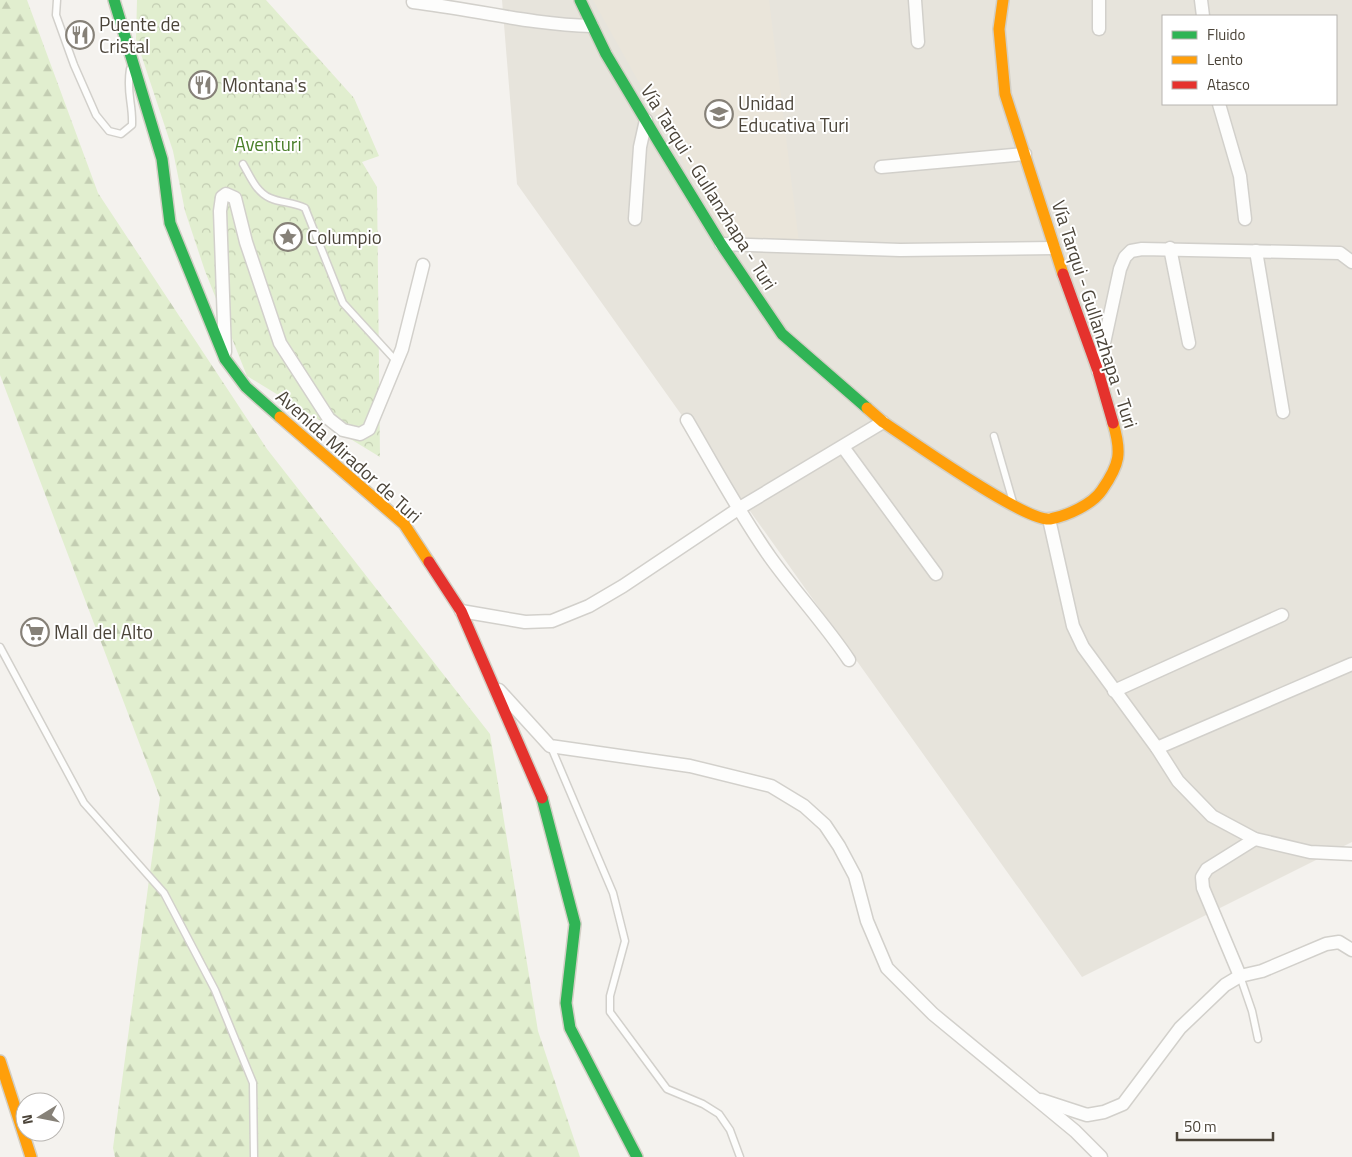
<svg xmlns="http://www.w3.org/2000/svg" width="1352" height="1157" font-family="'Titillium Web',sans-serif">
  <defs>
    <pattern id="forest-firs" width="22" height="20" patternUnits="userSpaceOnUse" patternTransform="scale(1.25)"><rect width="22" height="20" fill="#e1eecf"/><path d="M5 1l3.5 6h-7zM16 11l3.5 6h-7z" fill="#c3cdb2"/></pattern>
    <pattern id="park-crowns" width="20" height="18" patternUnits="userSpaceOnUse" patternTransform="scale(1.25)"><rect width="20" height="18" fill="#e1eecf"/><path d="M2 6a3 3 0 1 1 6 0M12 15a3 3 0 1 1 6 0" fill="none" stroke="#c3cdb2"/></pattern>
  </defs>
  <rect width="100%" height="100%" fill="#f4f2ee"/>
  <path fill="#e7e4dc" fill-rule="evenodd" d="M502,0H1352V842L1082,977L517,184ZM1163,16H1336V104H1163Z"/>
  <path fill="#eae5da" d="M593,0H769L799,243L728,242Z"/>
  <path fill="url(#forest-firs)" d="M0,0H27L98,193L267,449L490,734L538,1031L580,1157H115L113,1148L160,798L0,375Z"/>
  <path fill="url(#park-crowns)" d="M137,0H266L354,98L379,156L362,162L377,187L380,457L247,376L205,271L185,211L173,151L136,39Z"/>
  <g fill="none" stroke-linecap="round" stroke-linejoin="round">
    <defs>
      <g id="lane">
        <path d="M57,0L56,15L74,65L96,115L109,131L121,134L132,125C133,103 126,93 130,69"/>
        <path d="M243,164C250,176 256,192 270,198C281,203 293,202 305,208L343,303L397,362"/>
        <path d="M994,436L1013,502"/>
        <path d="M0,647L84,803L164,893L215,990L253,1083L254,1157"/>
        <path d="M551,747L613,893L625,941L610,996V1012L667,1089L703,1104L719,1114L730,1130L740,1157"/>
        <path d="M1240,976L1252,1011L1258,1039"/>
      </g>
      <g id="street">
        <path d="M915,0L918,42"/>
        <path d="M1099,0V29"/>
        <path d="M1201,0L1203,16"/>
        <path d="M413,2C473,9 532,25 592,26"/>
        <path d="M1219,104L1240,176L1245,219"/>
        <path d="M881,167L1025,154"/>
        <path d="M635,219L640,147L646,120"/>
        <path d="M721,244L900,250L1054,248"/>
        <path d="M1170,248L1189,343"/>
        <path d="M1256,251L1283,412"/>
        <path d="M225,352L220,211L222,197L226,194L235,198L246,242L280,343L329,419L343,430L360,434L369,429L402,349L423,265"/>
        <path d="M1098,371L1120,269L1125,257L1131,251L1142,249L1340,253L1352,262"/>
        <path d="M687,420C714,466 739,513 770,557C795,592 825,624 849,660"/>
        <path d="M843,447L936,574"/>
        <path d="M1049,519L1073,626L1083,647L1157,748L1178,781L1212,816L1255,839L1310,852L1352,854"/>
        <path d="M461,611L525,622L552,621L589,606L623,586L738,509L883,422"/>
        <path d="M499,690L550,746L690,766L771,786L804,806L825,825L839,846L855,876L867,921L887,968L933,1014L1075,1131L1101,1157"/>
        <path d="M1114,691L1282,615"/>
        <path d="M1157,748L1352,664"/>
        <path d="M1240,976L1203,888L1202,877L1207,869L1255,839"/>
        <path d="M1041,1100L1087,1115L1104,1112L1123,1104L1180,1028L1225,985L1240,976L1262,971L1326,944L1339,942L1352,950"/>
      </g>
      <g id="fast">
        <path d="M114,0L162,159L170,223L225,359L246,387L280,417"/>
        <path d="M580,0L606,54L658,141L721,244L782,334L867,408"/>
        <path d="M542,798L575,924L566,1003L570,1028L637,1157"/>
      </g>
      <g id="slow">
        <path d="M1003,0L999,29L1005,94L1063,274"/>
        <path d="M867,408L883,422C910,440 1025,522 1050,519C1067,516 1093,504 1102,490C1120,464 1122,453 1113,423"/>
        <path d="M280,417L404,524L429,562"/>
        <path d="M0,1061L31,1157"/>
      </g>
      <g id="jam">
        <path d="M1063,274L1098,371L1113,423"/>
        <path d="M429,562L461,611L542,798"/>
      </g>
    </defs>
    <use href="#lane" stroke="#d2d0cb" stroke-width="9"/>
    <use href="#street" stroke="#d2d0cb" stroke-width="15"/>
    <use href="#fast" stroke="#d3cfc5" stroke-width="14"/>
    <use href="#slow" stroke="#d3cfc5" stroke-width="14"/>
    <use href="#jam" stroke="#d3cfc5" stroke-width="14"/>
    <use href="#lane" stroke="#fdfdfc" stroke-width="6"/>
    <use href="#street" stroke="#fdfdfc" stroke-width="12"/>
    <use href="#fast" stroke="#30b455" stroke-width="11"/>
    <use href="#slow" stroke="#ff9f0a" stroke-width="11"/>
    <use href="#jam" stroke="#e5322d" stroke-width="11"/>
  </g>
  <defs>
    <symbol id="restaurant-ring" viewBox="-11 -11 22 22"><circle r="9.5" fill="#fff" stroke="#868178" stroke-width="1.5"/><path d="M-5-6h1v4h1v-4h1v4h1v-4h1v5L-1.5 .5V6h-2V.5L-5-1ZM5-6V6H3V1.5H1.5Q1.5-4 5-6Z" fill="#868178"/></symbol>
    <symbol id="school-ring" viewBox="-11 -11 22 22"><circle r="9.5" fill="#fff" stroke="#868178" stroke-width="1.5"/><path d="M0-5L7-2L0 1L-7-2ZM-4 1L0 2.5L4 1V4Q0 6-4 4Z" fill="#868178"/></symbol>
    <symbol id="sight-ring" viewBox="-11 -11 22 22"><circle r="9.5" fill="#fff" stroke="#868178" stroke-width="1.5"/><path d="M0-6L1.8-2.2L6-1.7L2.9 1.2L3.7 5.4L0 3.3L-3.7 5.4L-2.9 1.2L-6-1.7L-1.8-2.2Z" fill="#868178"/></symbol>
    <symbol id="supermarket-ring" viewBox="-11 -11 22 22"><circle r="9.5" fill="#fff" stroke="#868178" stroke-width="1.5"/><path d="M-6-5.5h2.5l.6 2H6L4.5 2H-2.5L-4.4-4H-6ZM-1.5 3.2a1.3 1.3 0 1 0 .1 0ZM3 3.2a1.3 1.3 0 1 0 .1 0Z" fill="#868178"/></symbol>
  </defs>
  <g fill-rule="evenodd">
    <use href="#restaurant-ring" x="64" y="19" width="32" height="32"/>
    <use href="#restaurant-ring" x="187" y="69" width="32" height="32"/>
    <use href="#school-ring" x="703" y="98" width="32" height="32"/>
    <use href="#sight-ring" x="272" y="221" width="32" height="32"/>
    <use href="#supermarket-ring" x="19" y="616" width="32" height="32"/>
  </g>
  <g text-anchor="middle" stroke-width="4" stroke-linejoin="round" paint-order="stroke">
    <g font-size="19" fill="#4b4439" stroke="#fff" text-anchor="start">
      <text x="99" y="31">Puente de<tspan x="99" dy="22">Cristal</tspan></text>
      <text x="222" y="92">Montana's</text>
      <text x="738" y="110">Unidad<tspan x="738" dy="22">Educativa Turi</tspan></text>
      <text x="307" y="244">Columpio</text>
      <text x="54" y="639">Mall del Alto</text>
    </g>
    <g font-size="19" fill="#4a7f2a" stroke="#fff">
      <text x="268" y="151">Aventuri</text>
    </g>
    <g font-size="19" fill="#4b4439" stroke="#fff">
      <text transform="translate(709 187) rotate(58)" y="7">Vía Tarqui - Gullanzhapa - Turi</text>
      <text transform="translate(1095 314) rotate(72)" y="7">Vía Tarqui - Gullanzhapa - Turi</text>
      <text transform="translate(349 456) rotate(42)" y="7">Avenida Mirador de Turi</text>
    </g>
  </g>
  <rect x="1162" y="15" width="175" height="90" fill="#ffffff" stroke="#b7b4b0"/>
  <rect x="1172" y="31" width="25" height="8" fill="#30b455" stroke="#b7b4b0"/>
  <text x="1207" y="40" font-size="15" fill="#4b4439">Fluido</text>
  <rect x="1172" y="56" width="25" height="8" fill="#ff9f0a" stroke="#b7b4b0"/>
  <text x="1207" y="65" font-size="15" fill="#4b4439">Lento</text>
  <rect x="1172" y="81" width="25" height="8" fill="#e5322d" stroke="#b7b4b0"/>
  <text x="1207" y="90" font-size="15" fill="#4b4439">Atasco</text>
  <g transform="translate(40 1117) rotate(260)"><circle r="24" fill="#ffffff" stroke="#b7b4b0"/>
  <path d="M0-4L9 19L0 12L-9 19Z" fill="#868178"/>
  <text y="-8" font-size="14" font-weight="bold" text-anchor="middle" fill="#4b4439">N</text>
  </g>
  <path d="M1177 1132v8h96v-8" fill="none" stroke="#4b4439" stroke-width="2.5"/>
  <text x="1184" y="1132" font-size="15" fill="#4b4439" stroke="#ffffff" stroke-width="4" paint-order="stroke">50 m</text>
</svg>
